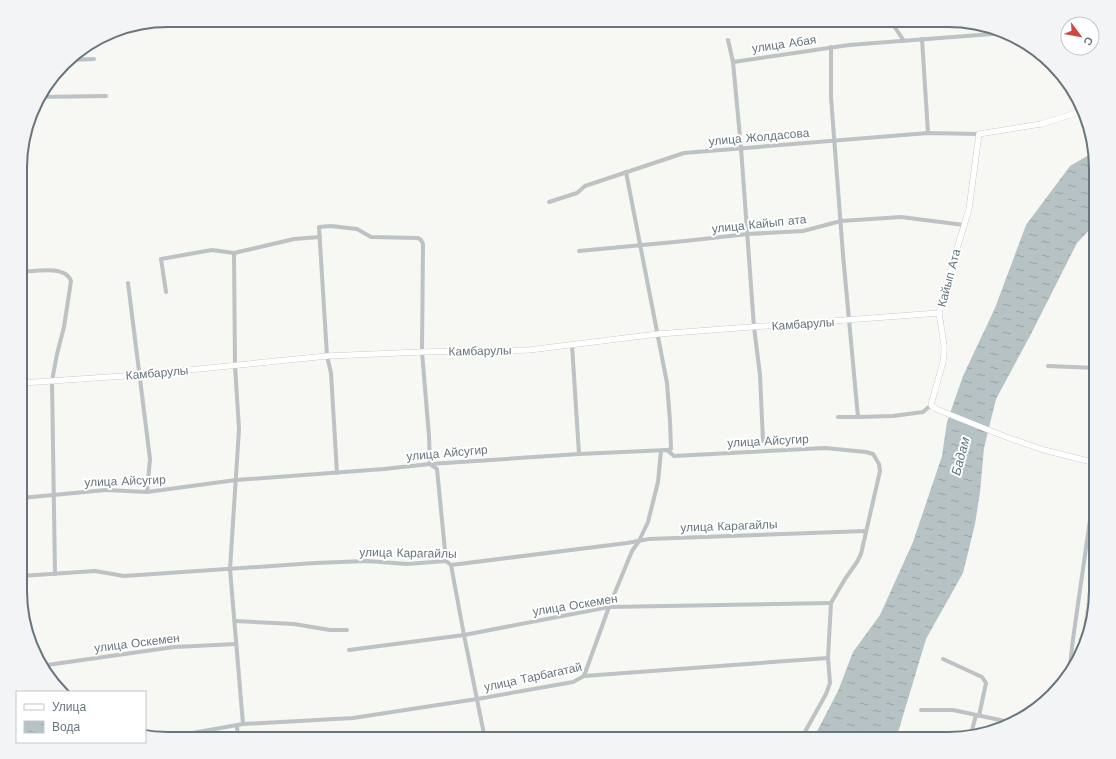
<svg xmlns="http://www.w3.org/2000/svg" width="1116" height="759" font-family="'Work Sans',sans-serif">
  <defs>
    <pattern id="industrial-grid" width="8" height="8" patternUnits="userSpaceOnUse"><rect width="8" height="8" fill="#e8e8e8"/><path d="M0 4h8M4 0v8" fill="none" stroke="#c0c1c1"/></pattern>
    <pattern id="water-ripples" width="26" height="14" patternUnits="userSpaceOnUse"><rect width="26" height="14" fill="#b6c2c4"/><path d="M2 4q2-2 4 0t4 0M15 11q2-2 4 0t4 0" fill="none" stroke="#98a2a4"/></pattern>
  </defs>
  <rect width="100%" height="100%" fill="#f7f7f4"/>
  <path fill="url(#industrial-grid)" d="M1096,526V600L1088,639L1080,654Z"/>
  <path fill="url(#water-ripples)" d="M1094,152L1096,159V223L1077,243L1031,334L996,399L984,448L980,492L975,524L963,573L926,639L896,739H813L838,691L853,652L880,615L913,542L942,456L947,422L963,376L995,308L1026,225L1070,166Z"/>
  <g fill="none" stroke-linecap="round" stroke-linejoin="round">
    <defs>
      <g id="secondary">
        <path d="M1083,111L1041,124L979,134L969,209L946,285L939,313L944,345V353L943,362L931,405L936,409L1006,437L1044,450L1096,463"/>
        <path d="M21,383L139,375L327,356L422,352L529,350L658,334L939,313"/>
      </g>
    </defs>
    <use href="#secondary" stroke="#afb6b9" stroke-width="6"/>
    <g stroke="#bdc2c4" stroke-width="4">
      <path d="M890,20L904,41"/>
      <path d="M922,39L928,133"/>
      <path d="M728,40L733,62L741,148L754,327L760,375L763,441"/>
      <path d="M831,47V97L843,255L858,417"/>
      <path d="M68,60L94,59"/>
      <path d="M733,62L849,45L1005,33"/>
      <path d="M39,97L106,96"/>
      <path d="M626,172L667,383L670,421L671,449L667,450"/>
      <path d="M549,202L577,193L585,186L684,153L928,133L979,134"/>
      <path d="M579,251L685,241L748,234L803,231L841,221L901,217L964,225"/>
      <path d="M234,253L235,366L239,429L230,569L243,724"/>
      <path d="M21,272C35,271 66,265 71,281L64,327L57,354L52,381L55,574"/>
      <path d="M128,283L150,459L147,492"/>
      <path d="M166,292L161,259L212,250L234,253L294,239L320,237"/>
      <path d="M572,345L579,454"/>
      <path d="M1048,366L1096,368"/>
      <path d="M838,417H858L893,416L923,412L931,405"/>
      <path d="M1090,424L1096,425"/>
      <path d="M337,473L331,373L327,356L319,227L331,226L357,229L371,237L418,238L421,240L423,244L422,352L429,436L430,464L437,469L446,561"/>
      <path d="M21,498L106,490L147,492L236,480L384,469L430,464L579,454L667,450L674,456L825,448L866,452L873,454L879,464L880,471L861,554L857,562L845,579L831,603L828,658L830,683L826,694L801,739"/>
      <path d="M451,565L464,635L485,739"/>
      <path d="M21,576L95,571L124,576L315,563L367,561L407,564L446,561L451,565L627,543L649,539L866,531"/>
      <path d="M235,621L294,624L330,630H347"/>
      <path d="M349,650L464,635L609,607L831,603"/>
      <path d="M943,659L982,677L986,683L979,716"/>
      <path d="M40,666L174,647L236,644"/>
      <path d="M1069,674L1073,639L1096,478"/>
      <path d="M584,676L609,607L632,551L639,541L648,522L658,482L661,451"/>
      <path d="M921,710H953L1014,723"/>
      <path d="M237,726L238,739"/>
      <path d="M971,734L976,715"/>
      <path d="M150,737L192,733L243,724L353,718L477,699L573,682L584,676L828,658"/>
      <path d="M773,739L802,736"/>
    </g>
    <use href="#secondary" stroke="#fff" stroke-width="5.5"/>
  </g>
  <g text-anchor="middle" stroke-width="4" stroke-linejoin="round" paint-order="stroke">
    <g font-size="12" fill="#66767c" stroke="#fff">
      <text transform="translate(784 44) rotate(-8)" y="4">улица Абая</text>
      <text transform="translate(759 137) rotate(-5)" y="4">улица Жолдасова</text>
      <text transform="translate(759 224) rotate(-6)" y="4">улица Кайып ата</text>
      <text transform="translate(949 278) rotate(-75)" y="4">Кайып Ата</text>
      <text transform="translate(803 324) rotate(-4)" y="4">Камбарулы</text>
      <text transform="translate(480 351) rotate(-1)" y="4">Камбарулы</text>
      <text transform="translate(157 373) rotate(-5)" y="4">Камбарулы</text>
      <text transform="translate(768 441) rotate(-3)" y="4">улица Айсугир</text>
      <text transform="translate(447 453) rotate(-5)" y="4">улица Айсугир</text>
      <text transform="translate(125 481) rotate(-2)" y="4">улица Айсугир</text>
      <text transform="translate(729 526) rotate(-2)" y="4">улица Карагайлы</text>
      <text transform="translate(408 553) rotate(1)" y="4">улица Карагайлы</text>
      <text transform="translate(575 605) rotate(-9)" y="4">улица Оскемен</text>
      <text transform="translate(137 643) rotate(-7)" y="4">улица Оскемен</text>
      <text transform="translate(533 677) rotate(-12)" y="4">улица Тарбагатай</text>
    </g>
    <g font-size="13" font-style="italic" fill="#607477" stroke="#fff">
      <text transform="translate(960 456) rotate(-75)" y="5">Бадам</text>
    </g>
  </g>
  <path d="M0 0H1116V759H0ZM168 27H948A141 141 0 0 1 1089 168V591A141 141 0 0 1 948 732H168A141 141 0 0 1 27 591V168A141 141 0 0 1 168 27Z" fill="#f3f4f5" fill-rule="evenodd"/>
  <path fill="none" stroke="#66767c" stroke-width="2" d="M168 27H948A141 141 0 0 1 1089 168V591A141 141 0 0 1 948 732H168A141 141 0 0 1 27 591V168A141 141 0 0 1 168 27Z"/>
  <rect x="16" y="691" width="130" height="52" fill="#ffffff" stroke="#c2c8cb"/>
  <rect x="24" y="704" width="20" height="6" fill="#ffffff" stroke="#c2c8cb"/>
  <text x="52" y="711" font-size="12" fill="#66767c">Улица</text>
  <rect x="24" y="721" width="20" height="12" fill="url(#water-ripples)" stroke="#c2c8cb"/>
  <text x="52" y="731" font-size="12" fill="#66767c">Вода</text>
  <g transform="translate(1080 36) rotate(122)"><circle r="19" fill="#ffffff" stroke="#c2c8cb"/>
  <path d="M0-3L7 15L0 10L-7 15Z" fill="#ce483d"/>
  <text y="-6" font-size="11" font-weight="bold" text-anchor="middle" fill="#66767c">С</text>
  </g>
</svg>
